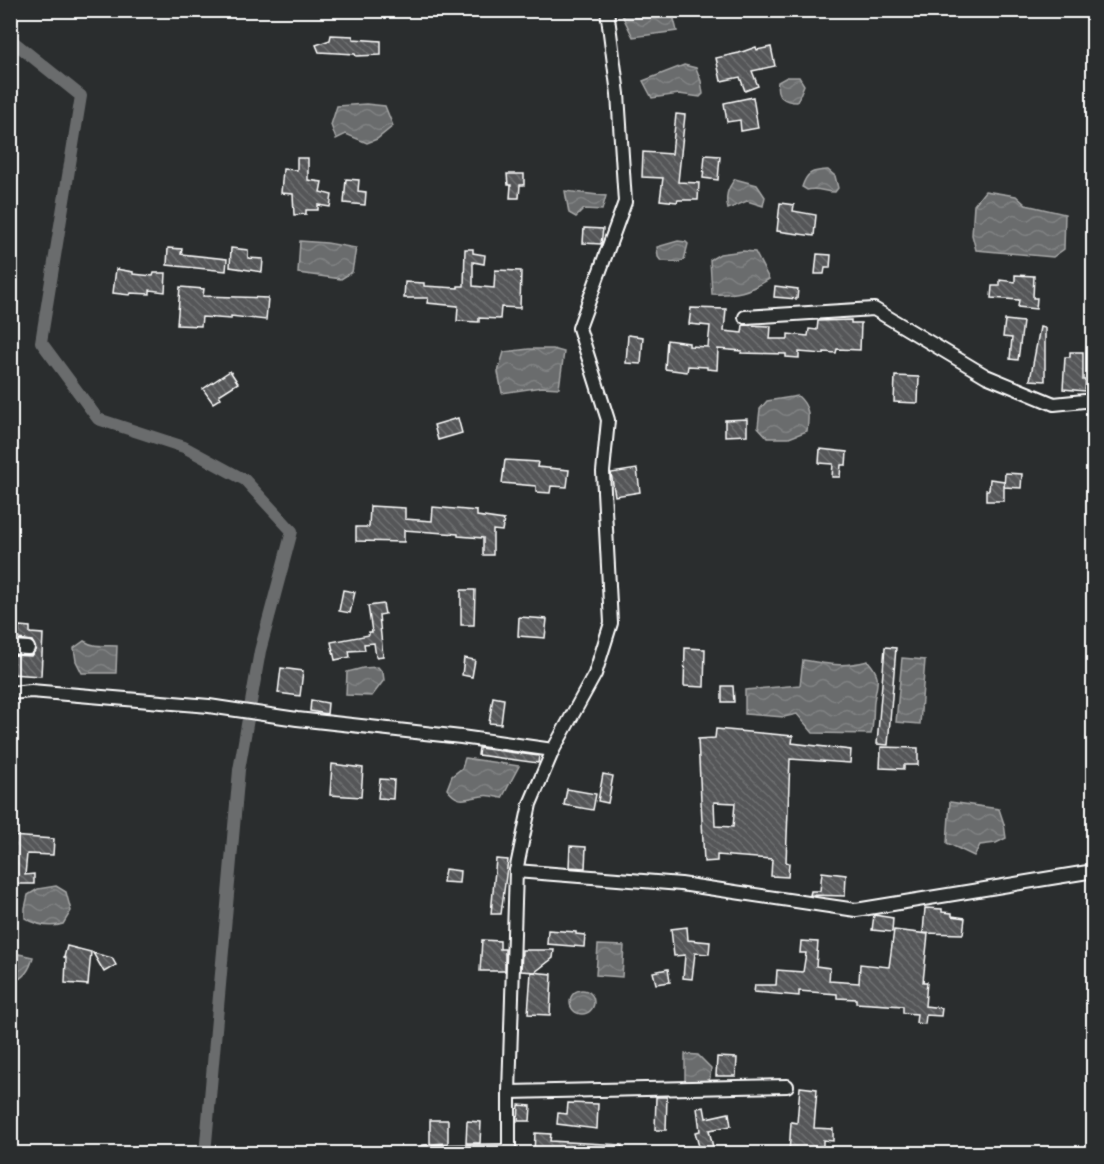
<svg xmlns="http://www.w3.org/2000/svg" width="1104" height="1164" font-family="'Indie Flower',sans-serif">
  <defs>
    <pattern id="water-waves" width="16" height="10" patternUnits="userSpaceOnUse" patternTransform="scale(1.5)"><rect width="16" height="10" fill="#6a6c6d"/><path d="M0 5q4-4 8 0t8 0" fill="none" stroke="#808283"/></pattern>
    <pattern id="building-back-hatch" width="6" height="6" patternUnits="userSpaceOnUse" patternTransform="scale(1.5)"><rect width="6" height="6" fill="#555758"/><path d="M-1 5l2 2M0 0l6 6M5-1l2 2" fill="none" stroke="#6e7071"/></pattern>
  </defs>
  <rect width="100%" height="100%" fill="#2a2d2e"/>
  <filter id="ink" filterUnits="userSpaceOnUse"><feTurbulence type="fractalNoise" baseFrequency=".0167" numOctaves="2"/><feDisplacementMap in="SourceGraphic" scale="12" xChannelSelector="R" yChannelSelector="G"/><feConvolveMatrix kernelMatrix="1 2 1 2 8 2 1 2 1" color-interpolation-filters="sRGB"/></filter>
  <g filter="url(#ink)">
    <g fill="url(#water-waves)" stroke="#a6a7a7" stroke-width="1.5">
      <path d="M620,11H672L677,31L633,37Z"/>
      <path d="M684,65L696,68L701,81L703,94L700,97L679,94L652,98L643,81Z"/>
      <path d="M787,77H799L804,85L797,102C784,102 775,96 778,82Z"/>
      <path d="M366,104L385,106L393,126L377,139L367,143L346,134L336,139L331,125L337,106Z"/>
      <path d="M828,170L835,176L838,188L835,192C824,192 818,187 807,190L802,187C807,171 813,171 828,170Z"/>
      <path d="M735,179L757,185L765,197L763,206L747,201L728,209C725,197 727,189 735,179Z"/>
      <path d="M565,191L606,196L602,210L584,209L576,217L569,213Z"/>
      <path d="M985,191L1016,196L1026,205L1065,214L1064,249L1053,257L976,250L972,235L974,205Z"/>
      <path d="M300,241L327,243L356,248L352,272L341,279L298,273Z"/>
      <path d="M678,241L686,242L688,244L684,260L679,262L661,261L658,257L657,247Z"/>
      <path d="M743,251L755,252L769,279C748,292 737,295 712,294L710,260L720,254Z"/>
      <path d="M529,349H553L564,352L559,388L542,387L502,393L498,372L504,352Z"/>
      <path d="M798,396C810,407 809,416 807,431L789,438H768L758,427L760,409L767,401Z"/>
      <path d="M84,641C95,648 104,645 117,646L116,673H82L76,661L74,648Z"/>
      <path d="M902,658L925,660L920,724L896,722Z"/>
      <path d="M803,660C830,664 839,668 868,661C882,677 877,682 874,701C873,712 874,723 871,734L813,733L797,714L784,717L745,714V690L800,685Z"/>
      <path d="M378,667L383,673L384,680L372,696L346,695L347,672L363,668Z"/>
      <path d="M465,758L519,766L502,798C496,797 488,794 482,796C466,798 459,805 447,789L452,776L462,768Z"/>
      <path d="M950,802L999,809L1004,824L1006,838L996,843L980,845L974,856L947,843Z"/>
      <path d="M56,886L66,892L71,911L63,924C50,928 37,925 25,918V908L28,895L38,889Z"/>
      <path d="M598,945L624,946L622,977L596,975Z"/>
      <path d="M10,952L33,957C30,970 24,978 11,983Z"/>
      <circle cx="582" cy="1002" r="12"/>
      <path d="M685,1054L698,1055L711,1068L710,1078L705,1082L687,1084L685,1080Z"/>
    </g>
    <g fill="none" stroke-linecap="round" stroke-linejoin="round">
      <path stroke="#6a6c6d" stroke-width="12" d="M10,39L81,96L41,342L98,419L184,447L245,480L292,531L260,651L239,770L205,1154"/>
    </g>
    <g fill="url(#building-back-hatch)" stroke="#fff" stroke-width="1.5" fill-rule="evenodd">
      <path d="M331,35L353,36V39L381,41V55L356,56L355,54L319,52L316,45L330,40Z"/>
      <path d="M756,47L757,50L771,47L775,66L752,71L758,86L745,91L740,77L721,81L716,58L739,53Z"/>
      <path d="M753,97L758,128L741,131L740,120L727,122L724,103Z"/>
      <path d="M676,114L685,115L678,182L699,183L698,200H678L677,202L660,200L663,178L642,177L643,152L672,154Z"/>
      <path d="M705,155L720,156L718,180L703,178Z"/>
      <path d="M297,158H308V180L322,182L320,192L332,195L330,207L318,205V210H306V214L294,215L293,194L281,193L283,169L297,170Z"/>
      <path d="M507,174H524V185H520L519,198H510L511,185H508Z"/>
      <path d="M346,179L359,180L358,191L366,192L365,205L344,203Z"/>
      <path d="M780,203L794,205L793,211L816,215L814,236L777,231Z"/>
      <path d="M584,228L603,229L601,244L583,243Z"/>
      <path d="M168,248L182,249L181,254L227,259L226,271L167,265Z"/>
      <path d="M231,248L248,250V258L263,259L262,272L230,267Z"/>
      <path d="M465,249H473V253L485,255L484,264L473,262V286L494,288L495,270L521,271L520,308L501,307L500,319L479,318V322L457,321L458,306L427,303L428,298H404L405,282L424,283V286L458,288V286H464Z"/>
      <path d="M817,254L831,255L830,268H825L824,274H815Z"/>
      <path d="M116,269L133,272V274L153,276L154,273H166L165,292L150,290V294L131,293L130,295L113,293Z"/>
      <path d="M1015,275L1034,276L1033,298H1037L1036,309L1018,307L1019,300L991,298L992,286H1000V280L1015,282Z"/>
      <path d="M775,286L798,289L797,299L774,297Z"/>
      <path d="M180,287L204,289L203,296L268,298L266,320L231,316V319L202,317L201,326L177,325Z"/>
      <path d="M691,308L726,309L724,331L742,333L743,325L771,326L770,339H788V334L808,336L809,329L817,330L818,321L851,320V323H861L860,350L837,349L836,353L824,352V354L799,352V358L786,357V354L741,353L742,351L718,349L717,370L707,369V367L688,366L687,372L665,369L667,340L689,343V346L708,347L710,326L689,324Z"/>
      <path d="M1005,320L1023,322L1018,360L1010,359L1012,338L1003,337Z"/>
      <path d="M1040,327L1045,328V381L1030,380Z"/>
      <path d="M628,335L643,337L641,364L626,363Z"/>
      <path d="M1070,352H1083V380H1086L1085,391L1063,389L1065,357H1070Z"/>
      <path d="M230,371L238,383L219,395L221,398L213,403L203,389Z"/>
      <path d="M895,376L919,377L918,403L894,402Z"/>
      <path d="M458,418L462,433L438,440L434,425Z"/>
      <path d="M747,419V435L725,436V420Z"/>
      <path d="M820,449L847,452L846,465H841L840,477H832L833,464L819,463Z"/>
      <path d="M505,460L538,462L537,467L569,470L567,487L551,486L550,493L536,492V486L502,483Z"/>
      <path d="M637,469L640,492L615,496L611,473Z"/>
      <path d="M1005,473L1022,474L1021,488L1004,487Z"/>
      <path d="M990,479L1004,481V501H986V490H989Z"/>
      <path d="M370,506L405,508V519L432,521L433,507L477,511V516L504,520L502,531L493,530V555H483V538L458,536V534L404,530V542L356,541V527H369Z"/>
      <path d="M343,590L355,592L350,613L339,611Z"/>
      <path d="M461,590H475L474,625H461Z"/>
      <path d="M383,604L385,614L379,615L383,656L376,657L374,643L364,644L365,650L349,651L350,657L335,660L331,642L369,635V632H372L368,606Z"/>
      <path d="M519,617L547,619L545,638L518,636Z"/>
      <path d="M19,626L30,627V633L43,634L41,676L10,674V655L31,656L36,649L32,641L18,639Z"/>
      <path d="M885,647L896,648L888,745L877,744Z"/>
      <path d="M685,648L705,649L704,687L684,686Z"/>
      <path d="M464,658L475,660L472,677L462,675Z"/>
      <path d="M281,668L303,671L300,696L278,693Z"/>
      <path d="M722,686H733L734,702H722Z"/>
      <path d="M493,697L504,699L501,724L489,723Z"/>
      <path d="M311,700L328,703L327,714L310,711Z"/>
      <path d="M716,729L793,736L792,743L851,750L850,763L790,759L786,862L789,863L788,877L771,876L772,859L717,855V861L704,862L698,739L715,738ZM714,802L735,803L733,827L715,826Z"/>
      <path d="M881,747L918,748V765H904V769L880,768Z"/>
      <path d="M479,748L539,756L538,763L478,755Z"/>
      <path d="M332,764L363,768L361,797L330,795Z"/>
      <path d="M603,774L613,776L608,803L598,801Z"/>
      <path d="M380,779L394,780L393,799L378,798Z"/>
      <path d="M567,789L596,794L593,810L564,805Z"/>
      <path d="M10,836L54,839L53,855L27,854L25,875L34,874V884H11Z"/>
      <path d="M570,846L586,847L585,868L569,867Z"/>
      <path d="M496,859L508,860L501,914H491Z"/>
      <path d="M445,869L460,871L459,883L443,882Z"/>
      <path d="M822,872L846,875L845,896L810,895L811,891H820Z"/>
      <path d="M925,908L942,909V912L952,913V916L965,918L963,934L923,933Z"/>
      <path d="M874,915L893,918L892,932L872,930Z"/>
      <path d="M687,927L688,940L710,942L709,954L695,953L692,979L683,978L685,955L674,956L671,929Z"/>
      <path d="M548,930L576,932V934L585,935L584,947L547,944Z"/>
      <path d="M894,930L928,934L923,982H927L925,1006L942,1008L941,1016L926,1015L925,1024L916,1023L917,1014L903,1013V1006L856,1003V999L837,998V994L799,991V996L754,992L755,985H776L777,970L803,972L806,953H800L801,941L818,942L816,966L830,968L829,981L859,983L860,964L889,967Z"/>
      <path d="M482,940L500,941V949H505V971H480Z"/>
      <path d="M67,946L91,952L88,985L65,983L66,958L64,957Z"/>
      <path d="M522,950H554L553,958L535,972L521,971Z"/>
      <path d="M93,953L112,958L116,965L104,972Z"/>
      <path d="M668,969L670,982L656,984L653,972Z"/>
      <path d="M531,972L552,974L550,1015L528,1014Z"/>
      <path d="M717,1057L737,1058L736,1076H716Z"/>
      <path d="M800,1087L817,1089L814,1128L833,1129V1141L823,1140V1154H789L791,1122L797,1123Z"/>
      <path d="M656,1097H667L666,1130H655Z"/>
      <path d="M568,1103L598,1104L597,1129L557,1124L558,1113L567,1114Z"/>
      <path d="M519,1105L531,1106L530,1121H518Z"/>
      <path d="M704,1107L706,1118L729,1113L731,1126L709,1130L713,1147L700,1150L695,1132L700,1131L697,1108Z"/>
      <path d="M430,1120H448V1143L430,1144Z"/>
      <path d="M467,1121L481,1122L480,1143H466Z"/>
      <path d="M535,1133L551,1134L550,1141L622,1145L621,1154H534Z"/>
    </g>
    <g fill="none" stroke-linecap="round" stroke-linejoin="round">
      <defs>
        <g id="street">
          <path d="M745,317L874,309L986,376L1054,404L1094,400"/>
          <path d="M10,647L28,648"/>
          <path d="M10,693L31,691L209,706L297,719L461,737L553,750"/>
          <path d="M516,871L681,884L856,910L1094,871"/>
          <path d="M509,1092L787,1086"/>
          <path d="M425,1152L509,1151"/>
          <path d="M509,1154V1092L516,871L530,804L553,750L595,674L611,623L603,472L608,420L579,328L625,202L618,94L607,10"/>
        </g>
      </defs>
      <use href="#street" stroke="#fff" stroke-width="16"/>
      <use href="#street" stroke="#2a2d2e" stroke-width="12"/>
    </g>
  </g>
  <rect width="1104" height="1164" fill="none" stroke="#2a2d2e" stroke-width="36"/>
  <rect x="18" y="18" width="1068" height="1128" fill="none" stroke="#fff" stroke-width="2" filter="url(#ink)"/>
</svg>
